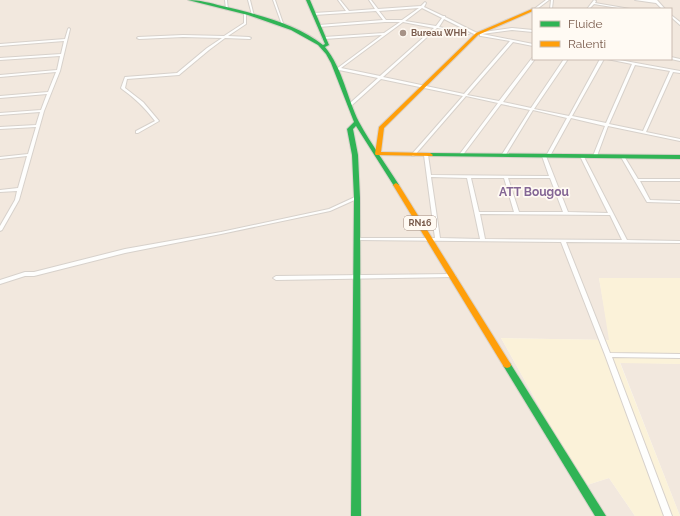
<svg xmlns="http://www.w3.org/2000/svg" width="680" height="516" font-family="Raleway,sans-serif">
  <rect width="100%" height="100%" fill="#f9f5f0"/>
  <g fill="#f2e8de" fill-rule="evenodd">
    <path d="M0,0H680V278H599L610,340L501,338L584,486L609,478L635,516H0ZM533,9H671V59H533Z"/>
    <path d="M620,362L680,364V516Z"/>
  </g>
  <path fill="#fbf2d9" d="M599,278H680V364L620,363L680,516H635L609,478L584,486L501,338L609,340Z"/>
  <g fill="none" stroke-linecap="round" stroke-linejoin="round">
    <defs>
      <g id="street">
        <path d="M225,0H227L228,10L226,9Z"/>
        <path d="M248,0H250L254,16L252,15Z"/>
        <path d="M273,0H275L284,26L282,25Z"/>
        <path d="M338,0H340L349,11L375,9L369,0H371L378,9L421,6L425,2L426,3L424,7L443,16H445V17L477,33L512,28L533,30V32L512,30L482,34L533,44V46L513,42L467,95L499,101L532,58H533V59H535L503,102L531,108L564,59H568L534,109L569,116L600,59H604L572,116L606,123L632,64L607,59H614L680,71V73L673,72L646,132L680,139V141L608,126L597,156L595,157L593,156L605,126L571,118L550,156L548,157L546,156L568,212L608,213L580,156L581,155H583L627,240L680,241V243L566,242L610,353L680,354V358L612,357L672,516H664L605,355L561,242L357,240L355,239L357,238H435L424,155L425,154H427L428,155L431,175L549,176L542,156L544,155L546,156L567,118L533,110L505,156L503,157L501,156L530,110L501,104L462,156H461L459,155L498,103L466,96L414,156H412V154L463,96L381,79L351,106H349V104L378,78L339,70L337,71L335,70L382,35L324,39L322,38L324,37L384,33L400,22H385L318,27V26L319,25L383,20L376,11L314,15L313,14L314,13L346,11ZM419,8L402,20H386L379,11ZM422,8L442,18L436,26L405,21ZM444,19L476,35L480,34V36H481L510,41L464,94L383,77L437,28L469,34L470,33L439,27ZM403,22L434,28L380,76L341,68ZM635,65L670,71L643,131L609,124ZM431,177L467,178L480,239L440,238ZM471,178H504L514,212H479ZM508,178H550L563,212H519ZM480,214L610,215L622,240L485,239Z"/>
        <path d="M546,0H549L537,9H534Z"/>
        <path d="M551,0H553L552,9H550Z"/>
        <path d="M594,0L596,1L595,3L630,9H624L594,4L589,9H587Z"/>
        <path d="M635,0H657L665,9H662L656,3Z"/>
        <path d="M245,12L246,13V24L228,36L249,37L251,38L250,39L225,38L209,50L179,75L127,79L125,88L143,102L159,121L138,133H136V131L155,121C145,108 135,98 122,89L121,88L125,77L177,73L207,48L222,38L183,37L139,39L137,38L138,37L183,35L224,36L244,23V13Z"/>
        <path d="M671,15L680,22V25L671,17Z"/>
        <path d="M69,28L70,29L60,71L44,111L19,200L2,230L0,231V226L15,200L17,191L0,192V190L18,188L27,156L0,159V157L28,154L36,127L0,129V127L36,125L40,112L0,115V113L41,110L47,94L0,98V96L48,92L56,72L0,77V75L57,70L60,56L0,60V58L61,54L64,41L0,46V44L65,39L68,29Z"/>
        <path d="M671,57L680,59V61L671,59Z"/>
        <path d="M622,156H624L638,179H680V181H640L650,200L680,201V203L647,202L621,157Z"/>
        <path d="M355,197H357L359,198L330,211L221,234L125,253L34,276H25L0,284V280L25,272H34L125,249L221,232L329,209Z"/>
        <path d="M453,274L456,276L455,277L276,280L273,278L276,276Z"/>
      </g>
      <g id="fast">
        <path d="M188,0C199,0 211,3 222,6C253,13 298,24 323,45L325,44L306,0H310L329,45L325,47C343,69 347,98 359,122C371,144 386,164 399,185L396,187L394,186L356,126L353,129L358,155L360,198L361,516H351L354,198L352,155L347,129L354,122L331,63L326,54L318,45L291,30L248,15Z"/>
        <path d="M430,153L680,155V159L428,156L427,155Z"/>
        <path d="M507,362L510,363L606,516H595L504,367L503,365L504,363Z"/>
      </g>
      <g id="slow">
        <path d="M532,9H534L533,11L478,35L384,128L381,152L430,153L433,155L432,156L376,155L375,154L379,127L476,33Z"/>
        <path d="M396,183L399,185L510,363L511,365L510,367L507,368L504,367L393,185Z"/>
      </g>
    </defs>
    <use href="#street" stroke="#d7d1cb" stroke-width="2"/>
    <use href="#fast" stroke="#d9d2cb" stroke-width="2"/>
    <use href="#slow" stroke="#d9d2cb" stroke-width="2"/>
    <use href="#street" fill="#fefefd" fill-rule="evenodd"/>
    <use href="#fast" fill="#30b455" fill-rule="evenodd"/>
    <use href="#slow" fill="#ff9f0a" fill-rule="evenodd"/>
  </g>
  <circle fill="#a69286" stroke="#fffaf3" stroke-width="1.5" cx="403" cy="33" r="4"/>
  <g text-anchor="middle" stroke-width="3.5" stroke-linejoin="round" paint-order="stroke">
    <g font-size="9" font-weight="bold" fill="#7a5c4d" stroke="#fffaf3" text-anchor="start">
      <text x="411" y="36">Bureau WHH</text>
    </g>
    <rect fill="#fffaf3" stroke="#a28b7f" stroke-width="1" x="404" y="216" width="32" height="14" rx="3"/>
    <g font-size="9" font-weight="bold" fill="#7a5c4d">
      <text x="420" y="226">RN16</text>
    </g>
    <g font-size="12" font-weight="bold" fill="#846695" stroke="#fffaf3">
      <text x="534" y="196">ATT Bougou</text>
    </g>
  </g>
  <rect x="532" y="8" width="140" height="52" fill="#fffaf3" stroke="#cabbb1"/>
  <rect x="540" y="21" width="20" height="6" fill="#30b455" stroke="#cabbb1"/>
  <text x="568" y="28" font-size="12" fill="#7a5c4d">Fluide</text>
  <rect x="540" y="41" width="20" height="6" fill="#ff9f0a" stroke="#cabbb1"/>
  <text x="568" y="48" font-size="12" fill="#7a5c4d">Ralenti</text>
</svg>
